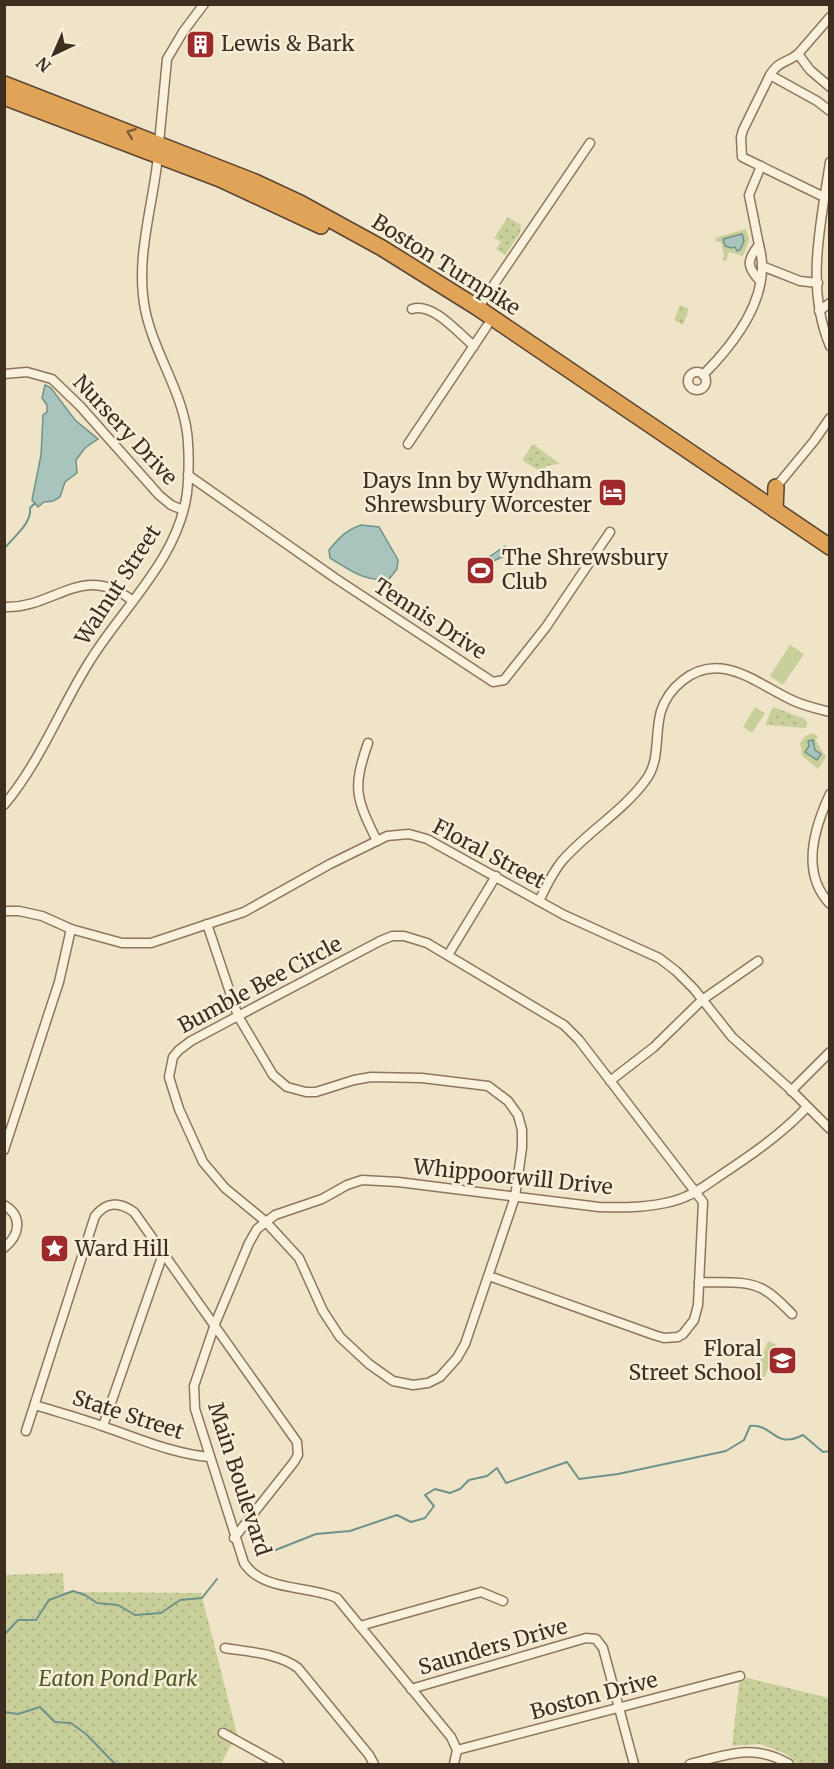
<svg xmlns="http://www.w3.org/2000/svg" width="834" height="1769" font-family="Merriweather,serif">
  <defs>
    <pattern id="green-dots" width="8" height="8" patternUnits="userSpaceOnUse" patternTransform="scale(1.5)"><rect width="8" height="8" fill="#c9cf9b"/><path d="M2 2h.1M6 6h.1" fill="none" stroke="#aeb285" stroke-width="1.8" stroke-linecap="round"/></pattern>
  </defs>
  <rect width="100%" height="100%" fill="#f0e4c8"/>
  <g fill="url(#green-dots)">
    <path d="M508,217L521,225L520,233L505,255L496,249L501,242L494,238Z"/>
    <path d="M680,305L689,309L683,325L674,320Z"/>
    <path d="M533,444L559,463V464L546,466L543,473L522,460Z"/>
    <path d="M773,707L805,719L807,724L806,728L765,725Z"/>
    <path d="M63,1573L64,1592L201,1593L237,1734L221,1764H5L4,1575Z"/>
    <path d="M740,1676L829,1698V1764H799L784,1753L760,1744L732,1746Z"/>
  </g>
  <g fill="#c9cf9b">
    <path d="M746,229L749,240L743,256L729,252L726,261L722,260L724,256L721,242H716L715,238Z"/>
    <path d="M790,645L804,654L783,685L770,676Z"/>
    <path d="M755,707L765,713L752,733L743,727Z"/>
    <path d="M813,733L818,736L816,741L826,757L818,769L802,756L800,743L805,736Z"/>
    <path d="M768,1341L777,1345L763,1381L753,1377Z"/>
  </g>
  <g fill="#a9c4bc" stroke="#6f938a" stroke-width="1.5">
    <path d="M742,234L744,241L740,250L737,251L735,247L731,248L725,246L723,239Z"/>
    <path d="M45,385L51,388L75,420L98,439L85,448L76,460L77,473L65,482L60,497L53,501L44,502L38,507L32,500L41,455L43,415L47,412V405L42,398Z"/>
    <path d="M361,525L379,527L398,560L397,569L389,579C366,583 350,570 330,558L329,550C339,538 346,530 361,525Z"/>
    <path d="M505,546L509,554L491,562L489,557Z"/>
    <path d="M813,740L815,750L821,754L817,760L805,752L809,746L808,741Z"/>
  </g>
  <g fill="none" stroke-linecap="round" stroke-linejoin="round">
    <g stroke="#6f938a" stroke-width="2">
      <path d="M4,549C13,537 32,524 30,508L35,503"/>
      <path d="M4,555V562"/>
      <path d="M273,1551L316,1534L350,1531L397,1515L411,1522L425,1518L434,1506L425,1495L435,1489L450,1493L460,1489L469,1480L487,1476L497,1468L506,1483L567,1462L579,1479L618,1474L726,1451L744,1440L750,1426C773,1423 774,1450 803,1435L823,1452L830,1451"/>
      <path d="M4,1635L18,1620H36L49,1600L73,1591L85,1595L97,1603L118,1605L135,1615L161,1613L180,1600L202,1598L217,1579"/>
      <path d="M4,1712L18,1714L40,1707L55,1722L71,1723L86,1734L115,1764"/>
    </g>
    <defs>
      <g id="street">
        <path d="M830,17L798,54L810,70L830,87"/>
        <path d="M770,75C778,61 787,63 798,54"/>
        <path d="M159,143L167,59L183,32L204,4"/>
        <path d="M830,162C821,223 805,287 830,346"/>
        <path d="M824,197L742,157L741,137L743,130L770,75L817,101L830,111"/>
        <path d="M759,245L749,195L761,166"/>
        <path d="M762,266L800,281L818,283"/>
        <path d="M478,308L590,143"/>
        <path d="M412,309C433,302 458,333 474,346"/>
        <path d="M819,311L830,303"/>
        <circle cx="697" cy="381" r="9"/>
        <path d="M4,374L27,372L52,379L80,406L159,495L171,505L183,510"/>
        <path d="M703,375C736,342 773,294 759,245C746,261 747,267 760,281"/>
        <path d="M408,444L487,326"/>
        <path d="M188,475L335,578L493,682L504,680L546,627L610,532"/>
        <path d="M776,487L814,441L830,418"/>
        <path d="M4,607C55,609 82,561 133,601"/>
        <path d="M368,743C352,789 356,798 377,841"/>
        <path d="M830,794C814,828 800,873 830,904"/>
        <path d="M4,805C40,762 59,711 88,664C121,609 178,560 187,493C189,476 189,459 188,443C186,396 154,355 145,309C135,258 153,206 158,156"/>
        <path d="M539,901C546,887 552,873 562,861C587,832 622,812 645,781C661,761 654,735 661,711C665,699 672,689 682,681C721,649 758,685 794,701C805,706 818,709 830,712"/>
        <path d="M4,911H19L42,916L71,929L122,943H151L244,912L330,864L387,836L409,834L427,839L564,915L659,958L676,971L694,989L732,1037L790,1089L830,1129"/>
        <path d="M207,924L238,1016L273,1075L287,1087L306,1092H316L354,1080L371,1077L422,1078L488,1086L508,1101L518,1115L522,1130V1148L515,1197L465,1344L457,1358L440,1377L428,1383L413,1385L393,1381L369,1364L340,1337L323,1311L299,1258L265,1221L225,1188L203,1162L179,1109L169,1077L173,1057L179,1050L191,1041L238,1016L380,941L392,936H404L427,943L564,1025L579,1040L703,1202L698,1305L694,1320L683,1334L678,1337L664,1338L654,1335L489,1276"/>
        <path d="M448,955L496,876"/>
        <path d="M610,1081L654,1047L702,1000L758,961"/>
        <path d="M791,1091L830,1052"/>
        <path d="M4,1150L59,982L71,929"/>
        <path d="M4,1205C23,1216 20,1235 4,1248"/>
        <path d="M699,1282C720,1283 748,1279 766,1291C776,1297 784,1306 792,1314"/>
        <path d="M35,1405C57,1412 80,1418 102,1426C138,1438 173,1454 210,1457"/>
        <path d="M103,1426L163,1254"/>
        <path d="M26,1431L95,1216C107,1201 119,1202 134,1212L297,1442L298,1455L294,1462L234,1538"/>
        <path d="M360,1626L481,1592L503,1601"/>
        <path d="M225,1648C249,1652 278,1653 298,1668L369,1755L374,1764"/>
        <path d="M411,1689L586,1638L596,1639L603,1648L634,1764"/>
        <path d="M223,1733L279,1764"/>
        <path d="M457,1750L740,1676"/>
        <path d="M454,1764L457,1750L451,1737L337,1598C308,1585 263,1592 244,1563L195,1409L194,1386L215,1324L249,1243L257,1229L275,1215L322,1199L347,1185L362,1180L398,1182L599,1207C624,1208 662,1207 685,1197C698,1192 709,1183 721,1175C751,1155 782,1134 807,1107"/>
        <path d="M690,1764C727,1755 754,1743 789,1764"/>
      </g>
      <g id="highway">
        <path d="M4,84L255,182L300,203L382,248L478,308L830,547"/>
        <path d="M4,97L220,179L321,226"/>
        <path d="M775,510L776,487"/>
      </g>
    </defs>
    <use href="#street" stroke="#8d765c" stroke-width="11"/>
    <use href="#highway" stroke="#5b4430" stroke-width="18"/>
    <use href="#street" stroke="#faf1dc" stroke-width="8"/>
    <use href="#highway" stroke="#e0a458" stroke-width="15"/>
  </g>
  <defs><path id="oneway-chevron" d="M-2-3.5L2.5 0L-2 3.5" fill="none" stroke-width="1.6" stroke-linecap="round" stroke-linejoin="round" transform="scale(1.5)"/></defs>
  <use stroke="#7e5d36" href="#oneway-chevron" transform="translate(131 133) rotate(-159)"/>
  <defs>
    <symbol id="building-square" viewBox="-11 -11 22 22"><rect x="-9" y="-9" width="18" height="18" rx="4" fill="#9e2a2b" stroke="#f7eed8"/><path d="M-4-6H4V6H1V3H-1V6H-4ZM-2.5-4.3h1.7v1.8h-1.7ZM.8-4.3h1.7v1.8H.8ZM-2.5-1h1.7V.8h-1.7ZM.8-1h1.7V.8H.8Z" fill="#fff"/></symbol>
    <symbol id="hotel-square" viewBox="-11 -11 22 22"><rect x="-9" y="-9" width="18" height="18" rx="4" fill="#9e2a2b" stroke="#f7eed8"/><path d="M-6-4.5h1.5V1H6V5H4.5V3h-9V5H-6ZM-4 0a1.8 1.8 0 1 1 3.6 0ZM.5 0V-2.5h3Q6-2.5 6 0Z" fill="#fff"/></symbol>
    <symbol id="stadium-square" viewBox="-11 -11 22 22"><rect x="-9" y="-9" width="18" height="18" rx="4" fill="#9e2a2b" stroke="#f7eed8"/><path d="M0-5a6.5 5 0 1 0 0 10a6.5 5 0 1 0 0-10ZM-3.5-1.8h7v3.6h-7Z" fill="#fff"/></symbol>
    <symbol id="sight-square" viewBox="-11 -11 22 22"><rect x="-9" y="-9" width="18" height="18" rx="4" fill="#9e2a2b" stroke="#f7eed8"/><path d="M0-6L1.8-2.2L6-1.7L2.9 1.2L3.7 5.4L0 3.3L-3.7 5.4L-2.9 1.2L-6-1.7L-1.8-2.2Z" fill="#fff"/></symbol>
    <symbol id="school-square" viewBox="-11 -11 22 22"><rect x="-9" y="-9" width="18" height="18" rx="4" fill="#9e2a2b" stroke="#f7eed8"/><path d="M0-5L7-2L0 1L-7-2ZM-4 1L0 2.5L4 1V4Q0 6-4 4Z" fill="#fff"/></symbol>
  </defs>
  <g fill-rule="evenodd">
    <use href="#building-square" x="184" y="28" width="33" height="33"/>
    <use href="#hotel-square" x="596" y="476" width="33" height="33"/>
    <use href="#stadium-square" x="464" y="554" width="33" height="33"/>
    <use href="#sight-square" x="38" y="1232" width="33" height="33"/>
    <use href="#school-square" x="766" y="1344" width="33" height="33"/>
  </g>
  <g text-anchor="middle" stroke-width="5" stroke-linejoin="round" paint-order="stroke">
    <g font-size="21" fill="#3d2e20" stroke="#f7eed8" text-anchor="start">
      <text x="221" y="51">Lewis &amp; Bark</text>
      <text x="592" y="488" text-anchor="end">Days Inn by Wyndham<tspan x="592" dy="24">Shrewsbury Worcester</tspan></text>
      <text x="502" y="565">The Shrewsbury<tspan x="502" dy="24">Club</tspan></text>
      <text x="75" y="1256">Ward Hill</text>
      <text x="762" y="1356" text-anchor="end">Floral<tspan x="762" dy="24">Street School</tspan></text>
    </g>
    <g font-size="21" fill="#3d2e20" stroke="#f7eed8">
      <text transform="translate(446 265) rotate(32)" y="7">Boston Turnpike</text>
      <text transform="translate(125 430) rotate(47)" y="7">Nursery Drive</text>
      <text transform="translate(118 585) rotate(-57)" y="7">Walnut Street</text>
      <text transform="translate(430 619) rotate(33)" y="7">Tennis Drive</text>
      <text transform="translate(489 854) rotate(28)" y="7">Floral Street</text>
      <text transform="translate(260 985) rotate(-28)" y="7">Bumble Bee Circle</text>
      <text transform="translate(513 1177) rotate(6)" y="7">Whippoorwill Drive</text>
      <text transform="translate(128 1415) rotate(18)" y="7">State Street</text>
      <text transform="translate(239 1479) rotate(72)" y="7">Main Boulevard</text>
      <text transform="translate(493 1647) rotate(-16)" y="7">Saunders Drive</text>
      <text transform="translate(594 1696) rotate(-15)" y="7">Boston Drive</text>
    </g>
    <g font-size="21" font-style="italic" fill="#4d5a26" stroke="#f7eed8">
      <text x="118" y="1686">Eaton Pond Park</text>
    </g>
  </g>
  <rect width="834" height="1769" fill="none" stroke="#3d2e20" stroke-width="12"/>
  <g transform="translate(54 54) rotate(224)" stroke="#f7eed8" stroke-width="4.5" paint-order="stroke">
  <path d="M0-4.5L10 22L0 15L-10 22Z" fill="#3d2e20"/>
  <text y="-9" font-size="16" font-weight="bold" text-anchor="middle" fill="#3d2e20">N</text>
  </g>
</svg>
